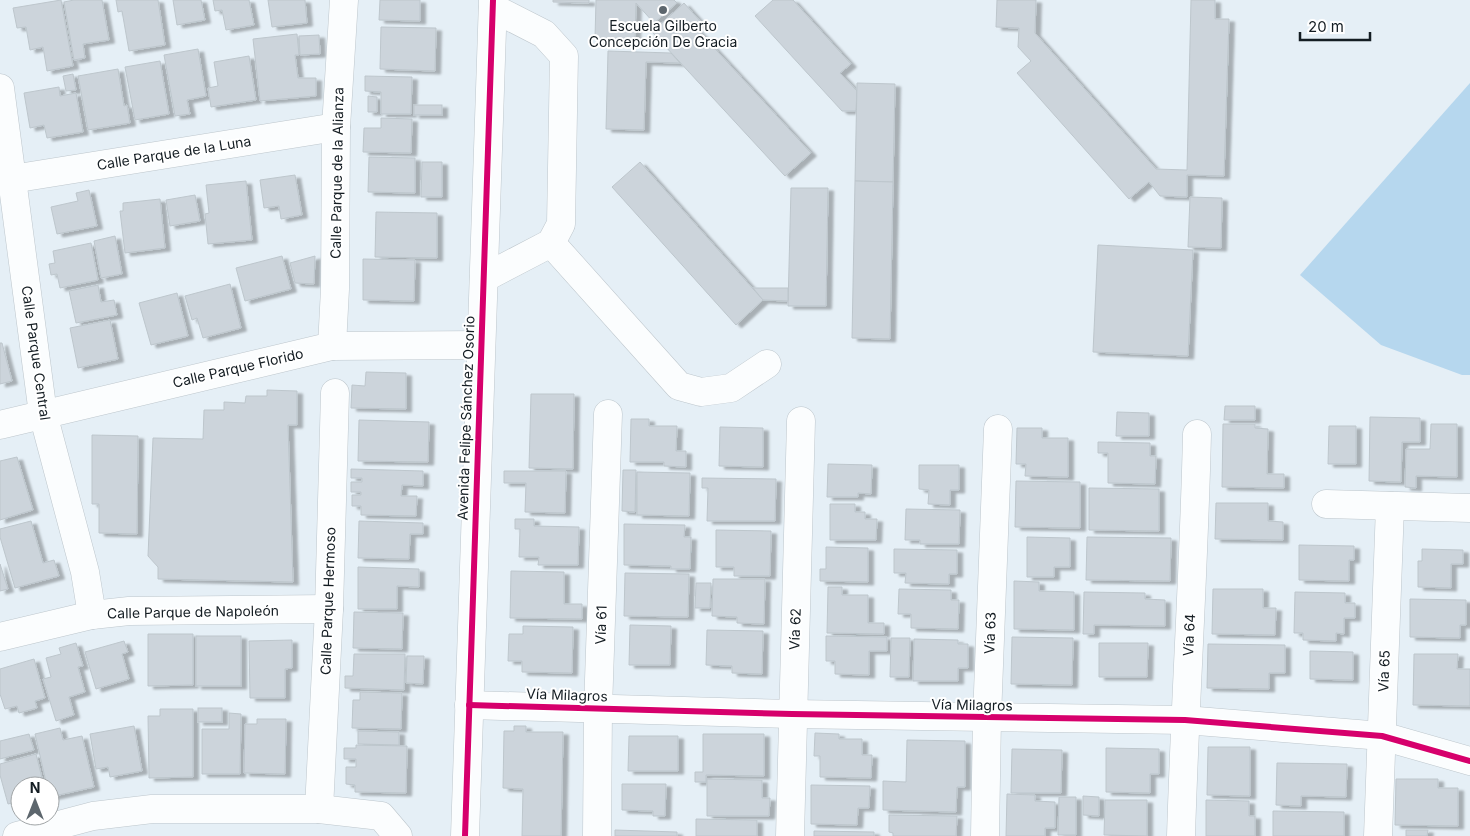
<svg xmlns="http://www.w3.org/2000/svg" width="1470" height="836" font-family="Inter,sans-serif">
  <defs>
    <filter id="shadow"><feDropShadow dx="5.5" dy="3" stdDeviation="1" flood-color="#0004"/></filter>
  </defs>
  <rect width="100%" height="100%" fill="#e5eff6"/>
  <path fill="#b6d7ee" d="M1470,83V375H1462L1381,345L1300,275Z"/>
  <g fill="#ccd4db" stroke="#bdc6cc" filter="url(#shadow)">
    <path d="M61,0L73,66L47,71L43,47L30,50L26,27L17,28L13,8Z"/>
    <path d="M74,0H102L109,40L83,44L85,58L74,60L64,2Z"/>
    <path d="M116,0H158L165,45L129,51L122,11L118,12Z"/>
    <path d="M173,0H201L205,20L177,25Z"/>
    <path d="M213,0H249L254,25L226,30L222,10L215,11Z"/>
    <path d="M268,0H305L307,23L272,27Z"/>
    <path d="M380,0H420V21L379,20Z"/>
    <path d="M553,0H589V3L553,2Z"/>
    <path d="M596,0H674L677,3L654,23L636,3L635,39L595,38Z"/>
    <path d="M773,0H793L851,64L840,73L857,91L856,111H842L755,16Z"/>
    <path d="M997,0H1036L1035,33L1156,169L1187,170L1191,0H1215V19H1229L1224,176L1187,175V197L1160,196L1149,182L1129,199L1017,73L1031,61L1018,47L1019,28L996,27Z"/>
    <path d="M684,3L701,22L695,27L811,153L785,176L652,32Z"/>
    <path d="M381,27L436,28L435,71L380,69Z"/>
    <path d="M297,34L299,55H295L298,78H316V96L260,101L253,39Z"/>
    <path d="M319,35L320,54L300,55L299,36Z"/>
    <path d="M198,49L206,96L187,100L190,114L175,116L164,55Z"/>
    <path d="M608,51L671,53L680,63L646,62L644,130L606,129Z"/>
    <path d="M249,56L256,100L211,107L208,88L218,86L214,62Z"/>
    <path d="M160,61L169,114L135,120L125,67Z"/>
    <path d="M118,69L124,106L127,105L130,123L88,130L78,76Z"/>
    <path d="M73,74L76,90L66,91L63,76Z"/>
    <path d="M365,76L412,77L411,114H381V92L365,91Z"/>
    <path d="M857,83L895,84L893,182L855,181Z"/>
    <path d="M59,87L60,96L76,93L83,132L47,138L44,125L30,128L24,93Z"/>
    <path d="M368,96L377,97V112H368Z"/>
    <rect x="414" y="105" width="28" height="10"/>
    <path d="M381,118L412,119L411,153L363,152L364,128H381Z"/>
    <path d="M369,157L415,158V193L368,192Z"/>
    <path d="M422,162H442V197H421Z"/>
    <path d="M640,162L763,300L736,325L612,187Z"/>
    <path d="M295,175L302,215L281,219L279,206L264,208L260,180Z"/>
    <path d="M246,181L252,240L208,244L205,214L209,213L206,185Z"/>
    <path d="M855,181L893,182L890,339L852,338Z"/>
    <path d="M791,188H828L826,306H788Z"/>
    <path d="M89,190L97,226L57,234L51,207L78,201L76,193Z"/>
    <path d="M195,195L200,221L170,226L166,200Z"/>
    <path d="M1190,197L1222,198L1221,248L1188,247Z"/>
    <path d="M160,199L165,248L125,253L120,211H123V203Z"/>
    <path d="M376,212L437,213V258L375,257Z"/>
    <path d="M115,236L122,274L101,278L94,241Z"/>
    <path d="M91,243L98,280L60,288L57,274L51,275L49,264L55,263L53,251Z"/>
    <path d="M1098,245L1193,250L1188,356L1093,352Z"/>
    <path d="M282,256L291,289L245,301L236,268Z"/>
    <path d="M315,256L314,284L295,283L290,263Z"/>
    <path d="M363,259L415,260L414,301L363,300Z"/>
    <path d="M230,284L241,328L203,338L197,318L192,320L185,296Z"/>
    <path d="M98,285L101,302L114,300L117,315L76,323L69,291Z"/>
    <path d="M753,288H788V301L763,300Z"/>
    <path d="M177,293L188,336L151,345L139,303Z"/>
    <path d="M110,320L118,359L78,368L70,328Z"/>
    <path d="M0,343H2L12,381L0,384Z"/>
    <path d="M366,372L406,373V409L351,408L352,385L365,386Z"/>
    <path d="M267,390L297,391V425H288L293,582L158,579V567L148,556L153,438L203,439L204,410H224V402L245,403L246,396H267Z"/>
    <path d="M531,394H574L573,469L529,468Z"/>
    <path d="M1225,406H1255V420H1224Z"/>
    <path d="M1117,412L1149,413V436H1116Z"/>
    <path d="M1370,417L1420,418V442H1402L1401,482L1369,481Z"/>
    <path d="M631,419H649V426H677L676,451H686V467L664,466V462H630Z"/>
    <path d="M359,420L429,422L428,462L358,461Z"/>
    <path d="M1223,424H1255V428L1268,429L1267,474H1284V488L1222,487Z"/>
    <path d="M1431,424H1457V477L1416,476V488L1405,487L1406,449H1430Z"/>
    <path d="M1329,426H1356V464H1328Z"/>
    <path d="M720,427L763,428V467L719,466Z"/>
    <path d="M1017,428H1042V438H1068V477L1025,476L1026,464H1016Z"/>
    <path d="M92,435L138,436L137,534L99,533V504H92Z"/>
    <path d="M1098,442L1150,443V456H1156L1155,484L1108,483V453H1098Z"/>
    <path d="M17,457L33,510L0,520V461Z"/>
    <path d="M828,464L872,465L871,494L858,493V497H827Z"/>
    <path d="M919,465H959V490H950V505L928,504L929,490L919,489Z"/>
    <path d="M351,469L423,471V486L402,485L401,496H417L416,516L361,515V506H352V495H361V492H351V482H362V478H351Z"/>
    <path d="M623,470H636L635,512L622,511Z"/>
    <path d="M504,471H566L565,513L525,512L526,483H504Z"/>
    <path d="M637,472L690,473L689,516L637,515Z"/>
    <path d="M702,478L776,479L775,521H707L708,488H702Z"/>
    <path d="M1016,481L1080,482V528L1015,527Z"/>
    <path d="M1089,488L1159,489V531L1089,530Z"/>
    <path d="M1216,503H1268V521L1283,522V540L1215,539Z"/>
    <path d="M830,504H855V512H865V519H877L876,540H830Z"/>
    <path d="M906,509L960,510L959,544H920V540H905Z"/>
    <path d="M515,519H534V526L579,527L578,565H538L539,557H519L520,529H515Z"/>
    <path d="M31,521L43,563L54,560L59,576L15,588L0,537V529Z"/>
    <path d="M359,521L423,523V534H410L409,559L358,558Z"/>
    <path d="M624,524L685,525L684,537H691L690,569H671V566L624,565Z"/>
    <path d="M716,530L771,531L770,576H734V567H716Z"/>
    <path d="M1027,537L1070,538V567H1054V577H1027Z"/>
    <path d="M1087,537L1171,538L1170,581L1086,580Z"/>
    <path d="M1299,545L1354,546V560H1349V581L1299,580Z"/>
    <path d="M826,547L868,548V582L820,581V569H826Z"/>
    <path d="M894,549L957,550V574H949V584L905,583L906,573H894Z"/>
    <path d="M1422,549L1463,550V564H1451V588L1418,587V561H1422Z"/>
    <path d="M0,564L8,589L0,591Z"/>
    <path d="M358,567L419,569V587L397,586V609H358Z"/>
    <path d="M511,571L564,572V604H582V619L510,618Z"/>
    <path d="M625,573L689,574L688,617L624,616Z"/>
    <path d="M713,579H765L764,624L737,623V617L712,616Z"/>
    <path d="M1014,581L1039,582V591L1074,592V630L1014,629Z"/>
    <path d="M696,583H711L710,608H695Z"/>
    <path d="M828,587H842V595H868V623H884V634L827,633Z"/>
    <path d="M899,589L951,590V600H959L958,629L911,628V614H898Z"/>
    <path d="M1213,589H1263V608H1276L1275,635L1212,634Z"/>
    <path d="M1084,592L1145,593V599L1165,600V626L1094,625V634H1083Z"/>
    <path d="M1295,592L1345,593V603H1355V618H1344V634L1336,633V641L1303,640V633H1294Z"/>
    <path d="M1410,599L1466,600V625H1460V638L1410,637Z"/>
    <path d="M354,612L403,613L402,649L353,648Z"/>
    <path d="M630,625L671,626L670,665H629Z"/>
    <path d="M523,626L573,627L572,673L522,672V661H508L509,634H523Z"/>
    <path d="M707,630L763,631L762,674L732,673V666L706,665Z"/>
    <path d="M148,634H193V685L148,686Z"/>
    <rect x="196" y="636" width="45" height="50"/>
    <path d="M826,636L887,637V651H869V675L835,674V661H826Z"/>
    <path d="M1012,637L1073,638L1072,685L1011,684Z"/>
    <path d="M891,638H910L909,677H890Z"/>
    <path d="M914,639L958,640V644H968V668H958V681H913Z"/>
    <path d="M292,640V668L285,669V698H250L249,641Z"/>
    <path d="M124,641L128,652L122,654L129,679L96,689L85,652Z"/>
    <path d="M76,643L83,666L78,667L85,692L69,697L74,715L56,721L43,679L51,677L46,658L61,654L59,648Z"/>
    <path d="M1099,643H1148L1147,677H1099Z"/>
    <path d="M1208,644L1285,645V673H1269V689L1207,688Z"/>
    <path d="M1310,651L1353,652V680L1310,679Z"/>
    <path d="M354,654H405L404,690L345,688V676H353Z"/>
    <path d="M1414,654H1458L1457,669H1470V706L1413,705Z"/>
    <path d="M407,656H424L423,684L406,683Z"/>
    <path d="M34,659L45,698L35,701L37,708L19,713L17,706L5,709L0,694V669Z"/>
    <path d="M360,692L402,693L401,729L352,728L353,700H360Z"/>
    <rect x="198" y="708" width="24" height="14"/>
    <path d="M160,709H193V777L149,778L148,716H160Z"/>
    <path d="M229,713L241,714L240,774H202V729H229Z"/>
    <path d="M257,719H286L285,774L244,773L245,724H257Z"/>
    <path d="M134,726L142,771L110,777L108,767L96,769L90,734Z"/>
    <path d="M514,726H526V732H563L561,836H522L523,789L503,788L504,731H514Z"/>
    <path d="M60,728L63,740L82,736L94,787L50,797V786H47L35,734Z"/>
    <path d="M358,731L399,732V745L358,744Z"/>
    <path d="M815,733L839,734V739H862V755H872L871,778L820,777V756H814Z"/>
    <path d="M29,734L34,750L0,759V741Z"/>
    <path d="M703,734H764V776L706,775V782H695V772H703Z"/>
    <path d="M629,736H678V771H628Z"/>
    <path d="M907,740L965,741V787H957L956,812L883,810V781L906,782Z"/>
    <path d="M356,745L407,746L406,793L355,792V785L346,784V767H356V759H344V748H356Z"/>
    <path d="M1208,747H1250V796L1207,795Z"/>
    <path d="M1106,748L1159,749V774H1150V793L1106,792Z"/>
    <path d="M1012,749L1062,750L1061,793H1011Z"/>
    <path d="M36,754L44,786H20V801L8,804L0,775V764Z"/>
    <path d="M1277,763L1347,764L1346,797L1301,796V806L1276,805Z"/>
    <path d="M707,779L762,780V798H770L769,816H707Z"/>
    <path d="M1396,779H1438V788H1458V826L1395,825Z"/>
    <path d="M622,784H666L665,816H653V811L622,810Z"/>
    <path d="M811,785L870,786L869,808H858L857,825L811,824Z"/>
    <path d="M1007,794L1035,795V801L1055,802V828H1045V836H1006Z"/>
    <path d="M1083,796L1099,797V816L1083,815Z"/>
    <path d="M1059,797H1076V835H1058Z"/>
    <path d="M1105,800H1147V836L1104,835Z"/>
    <path d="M1206,800L1249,801V816H1255V836H1206Z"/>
    <path d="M1273,811L1344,812V836H1273Z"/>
    <path d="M889,815L957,816L956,836H893V833L889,832Z"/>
    <path d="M696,819L757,820V836H696Z"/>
    <path d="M615,830L677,832V836H615Z"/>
    <path d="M1406,830H1428L1427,836H1406Z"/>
    <path d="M814,831L874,832V836H814Z"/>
  </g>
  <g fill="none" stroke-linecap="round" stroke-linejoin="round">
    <defs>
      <g id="minor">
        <path d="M0,88L43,414L85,572L92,615"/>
        <path d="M12,179L336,127"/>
        <path d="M551,243L679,386L701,392L731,388L767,364"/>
        <path d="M484,278L551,243L561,224L564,56L544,34L493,8"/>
        <path d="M332,346L335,289L336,127L344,0"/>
        <path d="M0,425L332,346L481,345"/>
        <path d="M1326,504L1470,508"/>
        <path d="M0,637L92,615L129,611L329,609"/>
        <path d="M469,705L792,714L1185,720L1382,736L1470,761"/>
        <path d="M319,809L329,609L335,393"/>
        <path d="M17,836L93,816L152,809H319L381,816L398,836"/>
        <path d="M465,836L493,0"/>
        <path d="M597,836L598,709L608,414"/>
        <path d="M790,836L801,421"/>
        <path d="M985,836L987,718L998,429"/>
        <path d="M1181,836C1185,702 1194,568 1197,434"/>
        <path d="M1378,836L1390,506"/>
      </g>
    </defs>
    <use href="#minor" stroke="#bdc6cc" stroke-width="29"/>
    <use href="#minor" stroke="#fbfdfe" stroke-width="28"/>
    <defs>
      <g id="cycleway">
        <path d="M469,705L792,714L1185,720L1382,736L1470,761"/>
        <path d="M465,836L493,0"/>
      </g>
    </defs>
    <use href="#cycleway" stroke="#fff" stroke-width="9"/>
    <use href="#cycleway" stroke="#d6006c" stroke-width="6"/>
  </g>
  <circle fill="#5d666d" stroke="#fff" stroke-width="2" cx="663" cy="10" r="5"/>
  <g text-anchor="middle" stroke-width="4" stroke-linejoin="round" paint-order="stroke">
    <g font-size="14" fill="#141d23" stroke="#fff">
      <text x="663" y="31">Escuela Gilberto<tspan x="663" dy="16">Concepción De Gracia</tspan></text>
    </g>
    <g font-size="14" fill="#141d23" stroke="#fff">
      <text transform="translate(174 153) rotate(-9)" y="5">Calle Parque de la Luna</text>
      <text transform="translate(337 173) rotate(-89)" y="5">Calle Parque de la Alianza</text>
      <text transform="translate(36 353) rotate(82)" y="5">Calle Parque Central</text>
      <text transform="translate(238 368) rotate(-13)" y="5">Calle Parque Florido</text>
      <text transform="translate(466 418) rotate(-88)" y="5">Avenida Felipe Sánchez Osorio</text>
      <text transform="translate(328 601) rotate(-88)" y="5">Calle Parque Hermoso</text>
      <text transform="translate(193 612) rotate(-1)" y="5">Calle Parque de Napoleón</text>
      <text transform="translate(601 625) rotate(-88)" y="5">Vía 61</text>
      <text transform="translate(795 629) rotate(-88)" y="5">Vía 62</text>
      <text transform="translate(990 633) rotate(-88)" y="5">Vía 63</text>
      <text transform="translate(1189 635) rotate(-87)" y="5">Vía 64</text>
      <text transform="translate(1384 671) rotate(-88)" y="5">Vía 65</text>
      <text transform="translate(567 695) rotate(2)" y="5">Vía Milagros</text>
      <text transform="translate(972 705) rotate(1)" y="5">Vía Milagros</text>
    </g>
  </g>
  <g transform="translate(35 801)"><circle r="24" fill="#ffffff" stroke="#a1a5a7"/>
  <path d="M0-4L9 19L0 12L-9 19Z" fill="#5d666d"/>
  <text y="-8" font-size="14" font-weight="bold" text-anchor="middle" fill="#141d23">N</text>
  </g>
  <path d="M1300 32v8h70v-8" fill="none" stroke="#141d23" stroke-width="2.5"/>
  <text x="1308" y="32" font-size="15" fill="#141d23" stroke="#ffffff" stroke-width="4" paint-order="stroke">20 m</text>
</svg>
